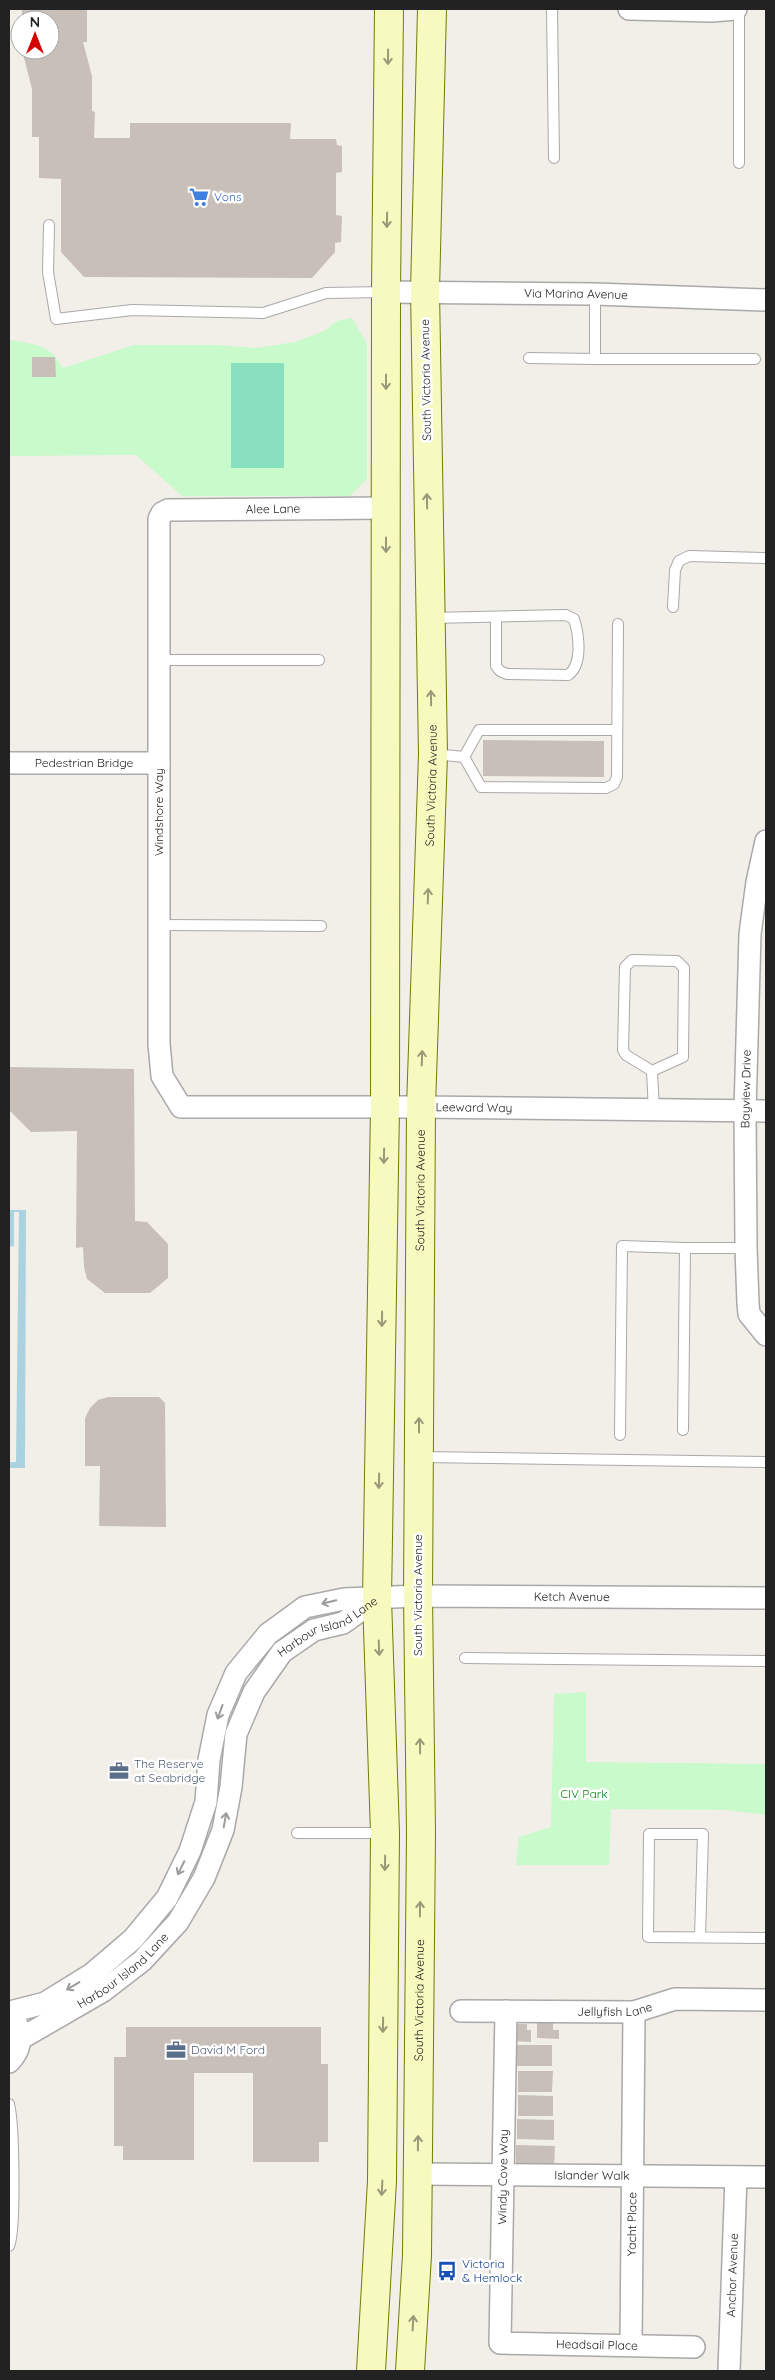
<svg xmlns="http://www.w3.org/2000/svg" width="775" height="2380" font-family="Quicksand,sans-serif">
  <rect width="100%" height="100%" fill="#f2efe9"/>
  <g fill="#c8facc">
    <path d="M352,318L367,344V479L350,496H182L136,455L9,456L10,340C36,345 49,343 63,368L134,345H217L256,348L295,342L324,331L337,321Z"/>
    <path d="M586,1692V1762L766,1764V1815L728,1810L611,1809L609,1865H516L519,1837L551,1827L554,1694Z"/>
  </g>
  <rect fill="#88e0be" x="231" y="363" width="53" height="105"/>
  <path fill="#aad3df" d="M9,1210H26L25,1468H9Z"/>
  <path fill="#f2efe9" d="M14,1212H19L16,1462H9V1247L14,1246Z"/>
  <g fill="#c7bfb8">
    <path d="M22,9H87V42H83L92,76V111L95,112L94,138H130V123H291L290,139H336L337,145L342,146V172L336,173V215L342,216L341,242L335,243V252L312,278L84,277L61,252V179L39,178V137H32V89L22,50H50V20H22Z"/>
    <path d="M32,357H55L56,377H32Z"/>
    <path d="M483,740L604,741V777L483,776Z"/>
    <path d="M9,1067L134,1069L135,1221L147,1222L168,1244V1278L150,1293H105L87,1279L84,1267L83,1247L76,1248L77,1131L31,1132L9,1110Z"/>
    <path d="M108,1397H159L165,1403L166,1527L99,1526L100,1466H85V1418L90,1408L98,1400Z"/>
    <path d="M537,2023H553V2030H559V2039L537,2038Z"/>
    <path d="M516,2024H527V2030H531V2042L510,2041Z"/>
    <path d="M126,2027H321V2064H328V2142H319V2162H253V2073H194V2160H123V2146H114V2057H126Z"/>
    <rect x="517" y="2045" width="35" height="21"/>
    <path d="M518,2071H553L552,2092H518Z"/>
    <path d="M518,2095L553,2096V2116H518Z"/>
    <path d="M517,2119L554,2120V2140L517,2139Z"/>
    <path d="M516,2145L555,2146L554,2169L516,2168Z"/>
  </g>
  <g fill="none" stroke-linecap="round" stroke-linejoin="round">
    <defs>
      <g id="lane">
        <path d="M552,9L554,158"/>
        <path d="M739,9V163"/>
        <path d="M49,225L48,272L56,319L132,310L263,313L326,293L385,292"/>
        <path d="M529,358L595,359V294"/>
        <path d="M595,359H755"/>
        <path d="M673,607L675,570L679,561L689,556L766,558"/>
        <path d="M431,618L566,615L574,619C579,635 583,665 568,675L507,674L500,671L496,666V617"/>
        <path d="M159,660H319"/>
        <path d="M434,754L464,757L481,787L606,788L614,784L617,777L618,624"/>
        <path d="M464,757L479,730H617"/>
        <path d="M159,925L321,926"/>
        <path d="M652,1071L626,1055L623,1050L625,967L632,960L677,961L684,968L683,1057L652,1071L654,1111"/>
        <path d="M685,1248H746"/>
        <path d="M620,1435L622,1246L685,1248L683,1430"/>
        <path d="M420,1457L766,1462"/>
        <path d="M465,1658L766,1661"/>
        <path d="M297,1833H384"/>
        <path d="M700,1937L703,1834H649L648,1937L766,1938"/>
        <path d="M9,2104C14,2123 16,2230 9,2246"/>
      </g>
      <g id="street">
        <path d="M629,9L712,11L736,9"/>
        <path id="s1" d="M386,292L595,294L766,300"/>
        <path id="s2" d="M386,508L168,510L162,513L159,519V1044L162,1076L181,1107H421L766,1111"/>
        <path id="s3" d="M9,763H159"/>
        <path d="M766,841L757,882L750,934L745,1111L746,1248L748,1303L749,1314L766,1335"/>
        <path id="s4" d="M461,2011L634,2012L675,1999L766,2000"/>
        <path id="s5" d="M506,2011L500,2343L694,2347"/>
        <path id="s6" d="M10,2012L45,2003L92,1974L133,1939L167,1898L190,1851L206,1802L209,1760L218,1715L236,1673L268,1634L305,1607L344,1599L418,1596L766,1598"/>
        <path id="s7" d="M20,2039L103,1991L142,1961L178,1922L204,1878L223,1830L231,1787L236,1734L254,1692L282,1652L314,1630L343,1623L377,1599"/>
        <path d="M9,2062C19,2052 22,2040 18,2026"/>
        <path id="s8" d="M418,2174L766,2177"/>
        <path id="s9" d="M631,2345L634,2012"/>
        <path id="s10" d="M729,2371L736,2177"/>
      </g>
      <g id="secondary">
        <path d="M371,2371L382,2181L385,1833L377,1599L385,1107L386,292L389,9"/>
        <path id="s11" d="M410,2371L417,2255L421,1833L418,1596L421,1107L433,754L425,291L432,9"/>
      </g>
    </defs>
    <use href="#lane" stroke="#a9a9a9" stroke-width="12"/>
    <use href="#street" stroke="#a9a9a9" stroke-width="24"/>
    <use href="#secondary" stroke="#707d05" stroke-width="30"/>
    <use href="#lane" stroke="#fff" stroke-width="10"/>
    <use href="#street" stroke="#fff" stroke-width="21"/>
    <use href="#secondary" stroke="#f7fabf" stroke-width="28"/>
  </g>
  <defs><path id="oneway-shaft" d="M-6 0H5M1.5-3L5.5 0L1.5 3" fill="none" stroke-width="1.6" stroke-linecap="round" stroke-linejoin="round" transform="scale(1.25)"/></defs>
  <g stroke="#979978">
    <use href="#oneway-shaft" transform="translate(388 57) rotate(91)"/>
    <use href="#oneway-shaft" transform="translate(387 220) rotate(91)"/>
    <use href="#oneway-shaft" transform="translate(386 382) rotate(90)"/>
    <use href="#oneway-shaft" transform="translate(427 501) rotate(-91)"/>
    <use href="#oneway-shaft" transform="translate(386 545) rotate(90)"/>
    <use href="#oneway-shaft" transform="translate(431 698) rotate(-91)"/>
    <use href="#oneway-shaft" transform="translate(428 896) rotate(-88)"/>
    <use href="#oneway-shaft" transform="translate(422 1058) rotate(-88)"/>
    <use href="#oneway-shaft" transform="translate(384 1156) rotate(91)"/>
    <use href="#oneway-shaft" transform="translate(382 1319) rotate(91)"/>
    <use href="#oneway-shaft" transform="translate(419 1425) rotate(-90)"/>
    <use href="#oneway-shaft" transform="translate(379 1481) rotate(91)"/>
    <use href="#oneway-shaft" transform="translate(379 1648) rotate(88)"/>
    <use href="#oneway-shaft" transform="translate(420 1746) rotate(-91)"/>
    <use href="#oneway-shaft" transform="translate(385 1863) rotate(91)"/>
    <use href="#oneway-shaft" transform="translate(420 1909) rotate(-89)"/>
    <use href="#oneway-shaft" transform="translate(383 2025) rotate(91)"/>
    <use href="#oneway-shaft" transform="translate(418 2143) rotate(-89)"/>
    <use href="#oneway-shaft" transform="translate(382 2188) rotate(93)"/>
    <use href="#oneway-shaft" transform="translate(413 2323) rotate(-87)"/>
  </g>
  <g stroke="#9c9c9c">
    <use href="#oneway-shaft" transform="translate(329 1602) rotate(167)"/>
    <use href="#oneway-shaft" transform="translate(220 1712) rotate(110)"/>
    <use href="#oneway-shaft" transform="translate(225 1820) rotate(-80)"/>
    <use href="#oneway-shaft" transform="translate(181 1868) rotate(116)"/>
    <use href="#oneway-shaft" transform="translate(73 1986) rotate(149)"/>
  </g>
  <defs>
    <symbol id="supermarket-bare" viewBox="-9 -9 18 18"><path d="M-6-5.5h2.5l.6 2H6L4.5 2H-2.5L-4.4-4H-6ZM-1.5 3.2a1.3 1.3 0 1 0 .1 0ZM3 3.2a1.3 1.3 0 1 0 .1 0Z" fill="#3f7fe0" stroke="#fff" stroke-width="2.5" paint-order="stroke"/></symbol>
    <symbol id="office-bare" viewBox="-9 -9 18 18"><path d="M-6-3h4V-5.5h4V-3h4V5H-6ZM-1-4.5V-3h2v-1.5ZM-6 0V1H6V0Z" fill="#5c6f8a" stroke="#fff" stroke-width="2.5" paint-order="stroke"/></symbol>
    <symbol id="bus-bare" viewBox="-9 -9 18 18"><path d="M-5-6H5V4H4V6H2V4H-2V6H-4V4H-5ZM-3.5-4V0h7V-4ZM-3.5 1.2v1.5H-2V1.2ZM2 1.2v1.5H3.5V1.2Z" fill="#1a4fb4" stroke="#fff" stroke-width="2.5" paint-order="stroke"/></symbol>
  </defs>
  <g fill-rule="evenodd">
    <use href="#supermarket-bare" x="185" y="183" width="28" height="28"/>
    <use href="#office-bare" x="105" y="1757" width="28" height="28"/>
    <use href="#office-bare" x="162" y="2036" width="28" height="28"/>
    <use href="#bus-bare" x="433" y="2257" width="28" height="28"/>
  </g>
  <g text-anchor="middle" stroke-width="5" stroke-linejoin="round" paint-order="stroke">
    <g font-size="12" fill="#366cbe" stroke="#fff" text-anchor="start">
      <text x="214" y="201">Vons</text>
    </g>
    <g font-size="12" fill="#222" stroke="#fff">
      <text dy="4" stroke="none"><textPath href="#s1" startOffset="190">Via Marina Avenue</textPath></text>
      <text transform="translate(426 380) rotate(-91)" y="4">South Victoria Avenue</text>
      <text transform="translate(273 509) rotate(-1)" y="4">Alee Lane</text>
      <text dy="4" stroke="none"><textPath href="#s3" startOffset="75">Pedestrian Bridge</textPath></text>
      <text dy="4" stroke="none"><textPath href="#s11" startOffset="1586">South Victoria Avenue</textPath></text>
      <text transform="translate(159 812) rotate(-90)" y="4">Windshore Way</text>
      <text transform="translate(746 1089) rotate(-89)" y="4">Bayview Drive</text>
      <text dy="4" stroke="none"><textPath href="#s2" startOffset="1118">Leeward Way</textPath></text>
      <text dy="4" stroke="none"><textPath href="#s11" startOffset="1181">South Victoria Avenue</textPath></text>
      <text transform="translate(418 1595) rotate(-90)" y="4">South Victoria Avenue</text>
      <text dy="4" stroke="none"><textPath href="#s6" startOffset="800">Ketch Avenue</textPath></text>
      <text dy="4" stroke="none"><textPath href="#s7" startOffset="545">Harbour Island Lane</textPath></text>
      <text dy="4" stroke="none"><textPath href="#s7" startOffset="124">Harbour Island Lane</textPath></text>
      <text dy="4" stroke="none"><textPath href="#s11" startOffset="371">South Victoria Avenue</textPath></text>
      <text dy="4" stroke="none"><textPath href="#s4" startOffset="154">Jellyfish Lane</textPath></text>
      <text dy="4" stroke="none"><textPath href="#s8" startOffset="174">Islander Walk</textPath></text>
      <text transform="translate(503 2177) rotate(-89)" y="4">Windy Cove Way</text>
      <text dy="4" stroke="none"><textPath href="#s9" startOffset="121">Yacht Place</textPath></text>
      <text dy="4" stroke="none"><textPath href="#s10" startOffset="96">Anchor Avenue</textPath></text>
      <text dy="4" stroke="none"><textPath href="#s5" startOffset="429">Headsail Place</textPath></text>
    </g>
    <g font-size="12" fill="#4e5e75" stroke="#fff" text-anchor="start">
      <text x="134" y="1768">The Reserve<tspan x="134" dy="14">at Seabridge</tspan></text>
      <text x="191" y="2054">David M Ford</text>
    </g>
    <g font-size="12" fill="#0c8416" stroke="#fff">
      <text x="584" y="1798">CIV Park</text>
    </g>
    <g font-size="12" fill="#164399" stroke="#fff" text-anchor="start">
      <text x="462" y="2268">Victoria<tspan x="462" dy="14">&amp; Hemlock</tspan></text>
    </g>
  </g>
  <rect width="775" height="2380" fill="none" stroke="#222222" stroke-width="20"/>
  <g transform="translate(35 35)"><circle r="24" fill="#ffffff" stroke="#a7a7a7"/>
  <path d="M0-4L9 19L0 12L-9 19Z" fill="#d40000"/>
  <text y="-8" font-size="14" font-weight="bold" text-anchor="middle" fill="#222222">N</text>
  </g>
</svg>
